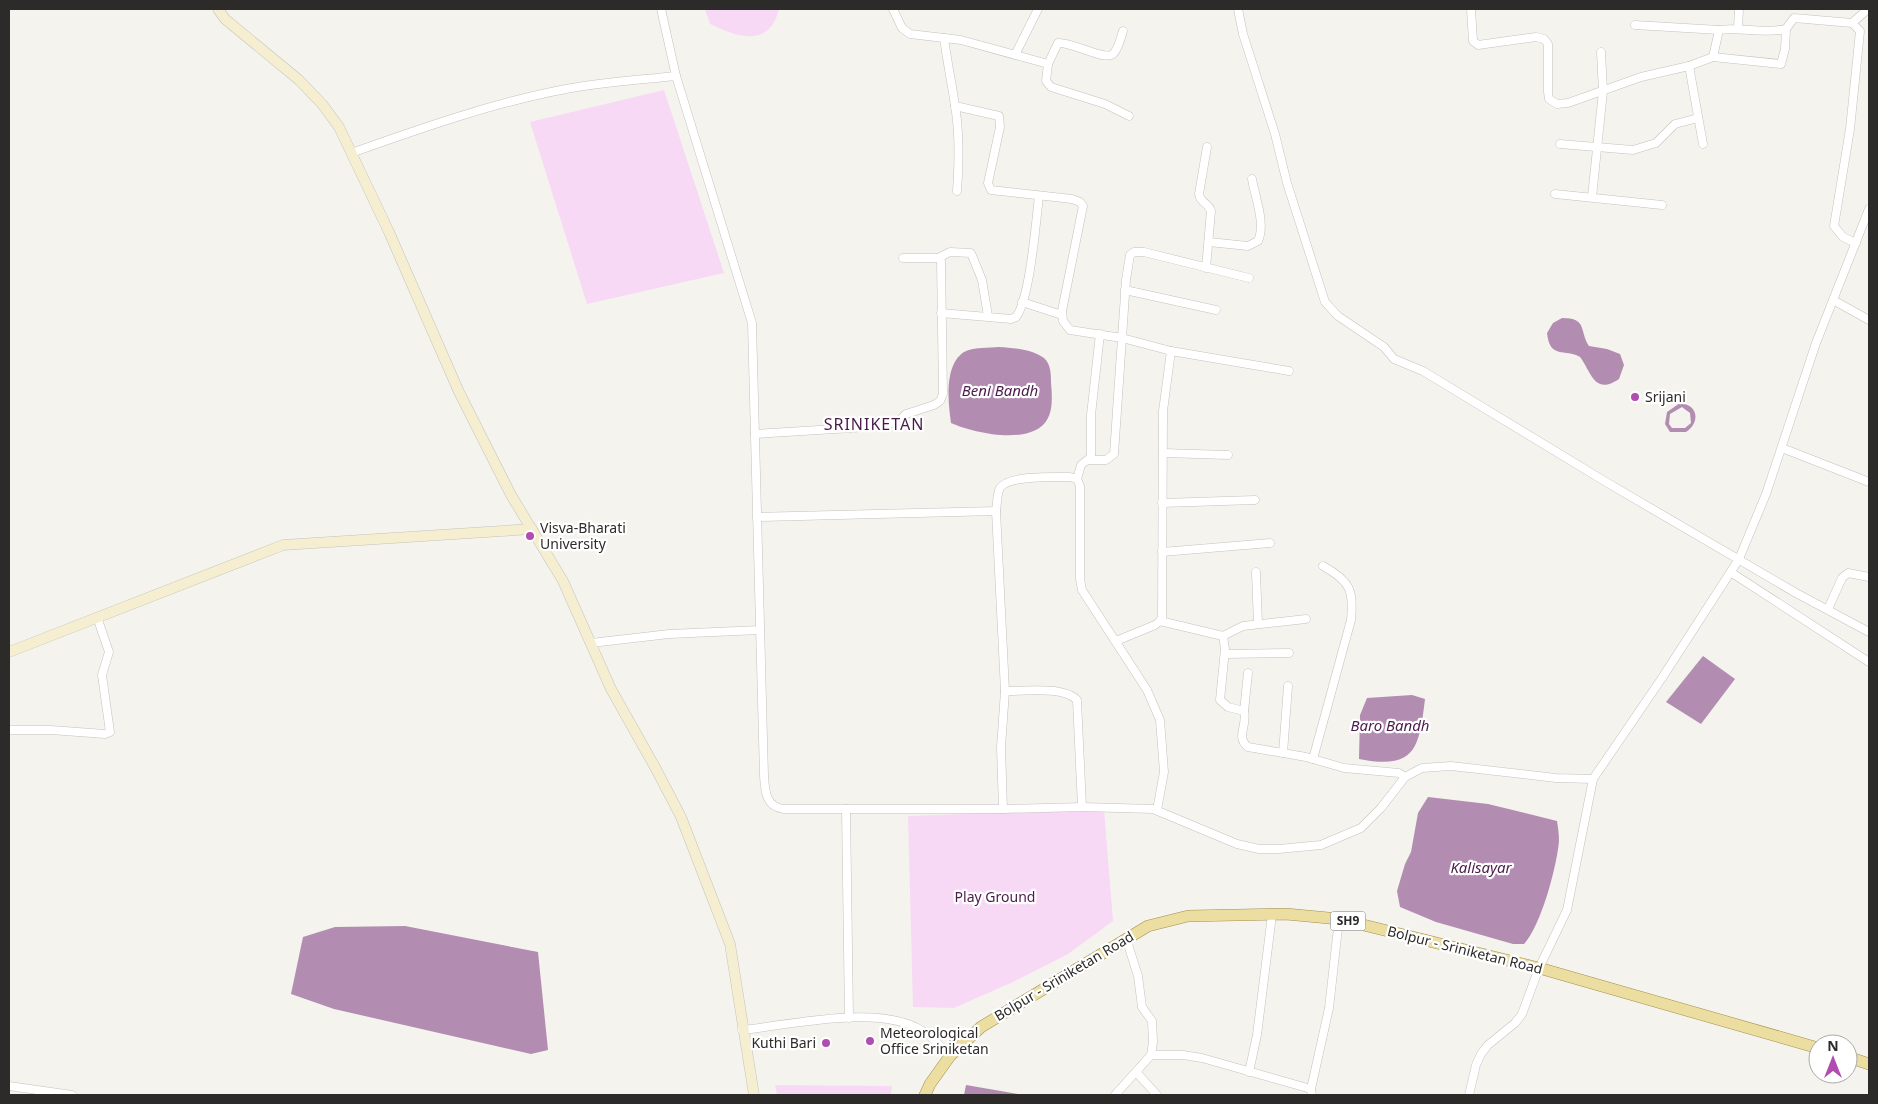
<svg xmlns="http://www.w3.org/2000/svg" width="1878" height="1104" font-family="'Noto Sans',sans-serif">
  <rect width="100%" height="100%" fill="#f5f3ee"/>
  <g fill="#f7d9f5">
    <path d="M705,9H779C769,49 737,37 710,24Z"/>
    <path d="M664,90L724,273L587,304L530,122Z"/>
    <path d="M1104,809L1113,921L1068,954L1013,982L954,1008L913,1007L908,816Z"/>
    <path d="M775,1085L892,1086L891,1095H777Z"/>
  </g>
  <g fill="#b28cb1" fill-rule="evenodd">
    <path d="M1562,318C1588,318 1579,331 1589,346L1607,349L1620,354L1624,365L1619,379C1594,396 1591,371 1580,357C1565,348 1550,360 1547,333L1553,323Z"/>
    <path d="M999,347C1014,348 1031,349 1044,358C1051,364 1051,375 1051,383C1052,393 1053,409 1048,418C1034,447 973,433 951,423C948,402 944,365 964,352C972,347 990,348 999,347Z"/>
    <path d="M1680,403C1699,405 1700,423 1686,432H1670L1665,424L1667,412ZM1682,407L1690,413L1691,423L1685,428H1672L1669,424L1670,414Z"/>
    <path d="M1703,656L1735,679L1701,724L1666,702Z"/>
    <path d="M1412,695L1425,699C1419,749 1415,770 1359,759L1360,715L1367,698Z"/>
    <path d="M1428,797L1488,804L1557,821C1558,827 1559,834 1559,841C1557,866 1541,926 1524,944H1513L1436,922L1400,907L1397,891L1405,864L1411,852L1418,813Z"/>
    <path d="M405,926L538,952L548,1050L531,1054L334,1009L291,994L303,937L335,927Z"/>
    <path d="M966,1085L1023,1095H964Z"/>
  </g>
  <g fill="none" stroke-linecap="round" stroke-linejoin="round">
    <defs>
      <g id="street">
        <path d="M661,9L676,76L752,323L764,776C765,792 766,807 784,809H1003L1082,807L1153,809L1237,844L1259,849H1279L1321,845L1361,828L1381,808L1405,777L1422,768L1451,766L1556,778L1593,779"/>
        <path d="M893,9L902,28L910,34L961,40L1048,64"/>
        <path d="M1238,9L1243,34L1275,134L1287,183L1325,302L1338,316L1384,347L1394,359L1423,371L1606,482L1796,593L1869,632"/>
        <path d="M1471,9L1473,41L1478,45L1536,37L1544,39L1548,44V92L1549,99L1557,104L1568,103L1641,77L1689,66L1713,57L1719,30C1741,27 1764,34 1786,29L1794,18L1852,23L1868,9"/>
        <path d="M1852,23L1860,31L1850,129L1834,226L1843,237L1856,243"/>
        <path d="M1635,25L1719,30"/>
        <path d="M1738,28L1739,9"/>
        <path d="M1123,31C1121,37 1119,47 1114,53C1107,63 1071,41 1058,43L1048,64L1046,81L1051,87L1105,104L1129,116"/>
        <path d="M944,38C947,61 952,84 955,106C960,134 959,163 957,191"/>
        <path d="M1015,55L1038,9"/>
        <path d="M1713,57L1781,64L1785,49L1786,29"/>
        <path d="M1689,66L1703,144"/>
        <path d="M955,106L999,116L1000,127L988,183L991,190L1072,199L1080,202L1083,206L1062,311L1063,321L1070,330L1122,338L1171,351L1289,371"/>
        <path d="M1560,144L1633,150L1656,143L1675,124L1698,118"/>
        <path d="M351,153C422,128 492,103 566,89C602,82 639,80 676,76"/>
        <path d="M1555,194L1662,205"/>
        <path d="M1592,197L1603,91L1601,52"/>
        <path d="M1209,242L1248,246L1258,241C1266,224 1255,197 1252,179"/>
        <path d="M938,258L950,252L971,253L982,280L988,316"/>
        <path d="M1206,268L1211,211C1209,203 1200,203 1199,194L1207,147"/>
        <path d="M1125,290L1216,310"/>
        <path d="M1833,300L1869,320"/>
        <path d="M1022,302L1062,315"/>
        <path d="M941,313L1011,319L1016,317C1030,299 1036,221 1039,196"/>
        <path d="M755,434L884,426L900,420L906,414L934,405L940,401L943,394L941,261L938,258H903"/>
        <path d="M1782,448L1869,482"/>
        <path d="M1163,453L1228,455"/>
        <path d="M1090,460H1106L1114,454L1126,280L1130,255L1134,252H1144L1249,278"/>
        <path d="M1077,479L1081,465L1091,457V415L1100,334"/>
        <path d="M1162,503L1255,500"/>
        <path d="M757,517L996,511"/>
        <path d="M1162,552L1270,543"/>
        <path d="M1256,572L1258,624"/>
        <path d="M1732,573L1869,662"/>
        <path d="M1828,609L1842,578L1848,573L1869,577"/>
        <path d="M1160,621L1223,636L1225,649L1220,700L1228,707L1244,711C1248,725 1235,737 1248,747L1306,757L1344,768L1399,773L1405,777"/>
        <path d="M1223,636L1243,626L1306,619"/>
        <path d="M1116,641L1155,625L1160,621L1162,617L1163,411L1171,351"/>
        <path d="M591,643L669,634L760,630"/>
        <path d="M1225,654L1289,653"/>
        <path d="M1005,691C1024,691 1064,686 1077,700L1082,807"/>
        <path d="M1244,711L1248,673"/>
        <path d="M9,730H51L105,734L110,732L102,675L109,652L97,617"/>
        <path d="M1283,753L1288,686"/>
        <path d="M1313,759L1351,620C1354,590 1350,581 1323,566"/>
        <path d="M846,809L849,1018"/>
        <path d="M1003,809L1001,747L1005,691L996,511C997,505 997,493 1000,488C1008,475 1055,477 1070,477L1077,479L1080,486V579L1082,590L1147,690L1160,720L1164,772L1157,810"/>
        <path d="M742,1030C791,1025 883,1003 924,1032C934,1038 942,1048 950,1056"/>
        <path d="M1151,1055H1183L1202,1058L1311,1089"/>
        <path d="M1249,1072L1257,1035L1272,915"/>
        <path d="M1137,1073L1157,1095"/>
        <path d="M9,1086L72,1095"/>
        <path d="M1115,1095L1151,1055L1153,1042L1152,1021L1142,1007L1138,976L1126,938"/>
        <path d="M1312,1095L1311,1089L1329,1008L1339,919"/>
        <path d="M1469,1095L1476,1065L1481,1054L1488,1045L1515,1023L1522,1014L1539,968L1567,910L1593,779L1662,678L1739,559L1766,494L1816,343L1869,209"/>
      </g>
      <g id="secondary">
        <path d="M218,9L225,19L299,80L322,104L339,127L389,232L459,392L511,495L563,581L611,689L656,769L681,817L730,944L754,1095"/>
        <path d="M9,652L283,545L532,529"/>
      </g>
      <g id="primary">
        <path d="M1848,1057L1869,1064"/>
        <path d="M925,1095L930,1084L950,1056L981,1027L1148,926L1188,916L1286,914L1339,919L1539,968L1818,1048"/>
      </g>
    </defs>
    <use href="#street" stroke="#c3c2bd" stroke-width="9"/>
    <use href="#secondary" stroke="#c3c2bd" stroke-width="11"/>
    <use href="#primary" stroke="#a1904e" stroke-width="12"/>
    <use href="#street" stroke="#fff" stroke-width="8"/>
    <use href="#secondary" stroke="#f6eed0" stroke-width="10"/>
    <use href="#primary" stroke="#ecdda1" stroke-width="11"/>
  </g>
  <g fill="#b14cb1" stroke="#fff" stroke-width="2">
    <circle cx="1635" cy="397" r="5"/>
    <circle cx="530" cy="536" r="5"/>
    <circle cx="870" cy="1041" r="5"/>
    <circle cx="826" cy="1043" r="5"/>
  </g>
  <g text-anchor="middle" stroke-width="4.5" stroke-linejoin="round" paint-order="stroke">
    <rect fill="#fff" stroke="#6b6b6a" stroke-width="1" x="1330.5" y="911.5" width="35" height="19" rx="4"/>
    <g font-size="12" font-weight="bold" fill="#2c2b2a">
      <text x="1348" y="925">SH9</text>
    </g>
    <g font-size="14" fill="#2c2b2a" stroke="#fff" text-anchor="start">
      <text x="1645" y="402">Srijani</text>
      <text x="540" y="533">Visva-Bharati<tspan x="540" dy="16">University</tspan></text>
      <text x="880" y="1038">Meteorological<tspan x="880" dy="16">Office Sriniketan</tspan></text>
      <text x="816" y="1048" text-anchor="end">Kuthi Bari</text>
    </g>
    <g font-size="14" fill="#4c1c4c" stroke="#fff">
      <text x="995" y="902">Play Ground</text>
    </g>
    <g font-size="14" fill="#2c2b2a" stroke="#fff">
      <text transform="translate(1465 950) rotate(14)" y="5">Bolpur - Sriniketan Road</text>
      <text transform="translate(1064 976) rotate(-31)" y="5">Bolpur - Sriniketan Road</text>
    </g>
    <g font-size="15" font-style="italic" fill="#4b1b4b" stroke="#fff">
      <text x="1000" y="396">Beni Bandh</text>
      <text x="1390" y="731">Baro Bandh</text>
      <text x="1481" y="873">Kalisayar</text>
    </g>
    <g font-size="16" letter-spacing="1" fill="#491949" stroke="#fff">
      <text x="874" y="430">SRINIKETAN</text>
    </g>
  </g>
  <rect width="1878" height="1104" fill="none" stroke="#2c2b2a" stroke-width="20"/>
  <g transform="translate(1833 1059)"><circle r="24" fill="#ffffff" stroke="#abaaaa"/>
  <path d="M0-4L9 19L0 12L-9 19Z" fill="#b14cb1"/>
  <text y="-8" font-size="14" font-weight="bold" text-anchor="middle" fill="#2c2b2a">N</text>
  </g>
</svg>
